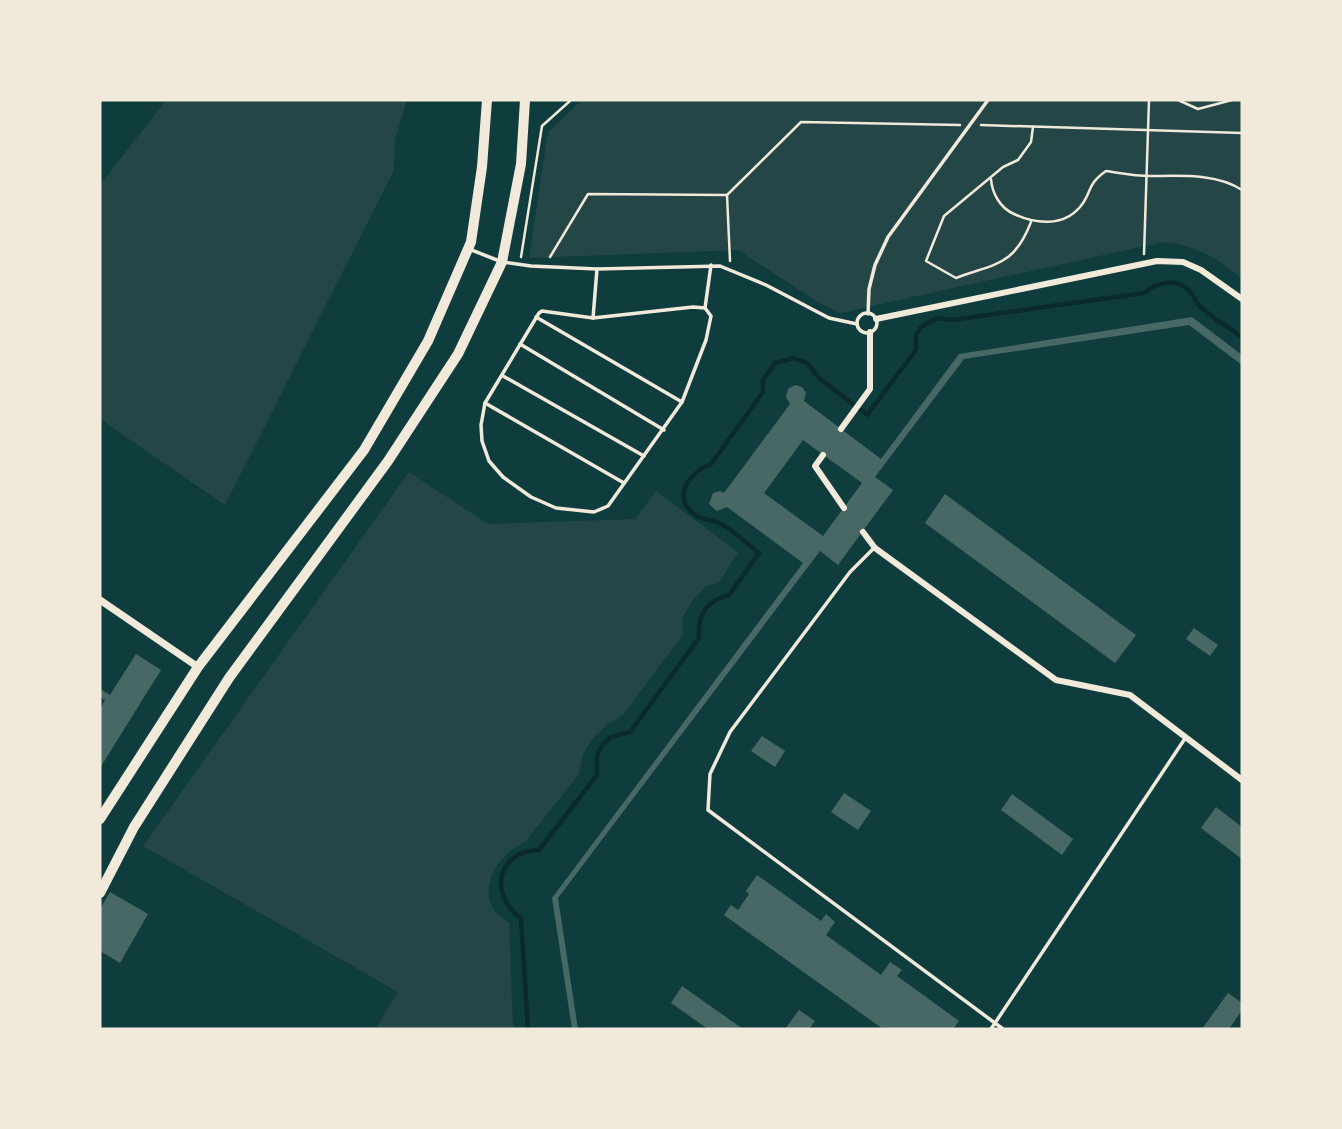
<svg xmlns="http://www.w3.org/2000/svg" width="1342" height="1129" font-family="Manrope,sans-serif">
  <rect width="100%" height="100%" fill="#0f3d3e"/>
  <g fill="#244646">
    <path d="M166,100H407L395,139L394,170L225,505L100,419V185Z"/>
    <path d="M582,100H1242V278C1214,257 1199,246 1163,242L840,313L818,302L738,250L529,258L548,132Z"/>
    <path d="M409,472L488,524L635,519L656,491L738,552L719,582L705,587L693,600L682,618L683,635L622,716L606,725L593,738L583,754L579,774L525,842C493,855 470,903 509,922L513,1029H375L398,992L143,846Z"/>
  </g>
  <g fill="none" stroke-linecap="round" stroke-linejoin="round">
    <path stroke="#0a2a2b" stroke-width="4.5" d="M528,1029L521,918C488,895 497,851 539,850L597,775V755L603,744L611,737L630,732L699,638C697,615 706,601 729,595L759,553C746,543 733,530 719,523C711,519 701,520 694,514C671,496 690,472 711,464L763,392V380L775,363L794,358L807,363L819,378L867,415L916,350V335L921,327L937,318L952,320L1144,293C1159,281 1179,277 1192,294C1195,298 1195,301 1198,304C1209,317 1228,326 1242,337"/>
  </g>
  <g fill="#486865" fill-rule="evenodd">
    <path d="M1192,317L1242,355V365L1189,325L964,359L875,477L893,490L838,565L820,551L558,898L578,1029H572L552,898L803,563L727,507L717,511L709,504L713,493L720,491L724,493L790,404L786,397L788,389L795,385L802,387L806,393L804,401L881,459L959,354ZM803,440L862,483L823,536L764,493Z"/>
    <path d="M945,494L1136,635L1115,663L925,523Z"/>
    <path d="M1194,628L1218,645L1210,656L1186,639Z"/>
    <path d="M136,654L161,670L100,768V709L105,700L100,697V689L110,695Z"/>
    <path d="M762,736L785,751L775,767L751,751Z"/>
    <path d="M844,793L871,811L858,830L831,812Z"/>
    <path d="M1012,794L1073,839L1062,855L1001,810Z"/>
    <path d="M1216,807L1242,827V859L1201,828Z"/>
    <path d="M757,875L821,921L826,914L835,922L826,935L881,975L890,962L902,970L897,976L959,1021L953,1029H883L724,915L731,905L738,910L749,894L746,891Z"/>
    <path d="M110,892L148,914L120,963L100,951V909Z"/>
    <path d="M682,986L743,1029H708L671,1003Z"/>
    <path d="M1228,993L1242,1003V1010L1229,1029H1202Z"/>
    <path d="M799,1010L815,1021L809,1029H785Z"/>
  </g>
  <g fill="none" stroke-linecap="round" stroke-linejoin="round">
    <g stroke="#f1e9da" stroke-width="2.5">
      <path d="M1178,100L1198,109L1232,100"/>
      <path d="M981,125L1242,133"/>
      <path d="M991,179C992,193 1000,208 1014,214C1035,224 1063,227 1080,207C1092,193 1086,185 1106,171C1120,173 1135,176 1150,176C1180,176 1216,173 1242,190"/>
      <path d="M727,195L730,261"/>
      <path d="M1031,222C1014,266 996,263 956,278L926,261L944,216L1003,167L1018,160L1031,142L1033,127"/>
      <path d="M1144,254L1149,100"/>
      <path d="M521,257L542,126L571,100"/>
      <path d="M550,257L588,194L727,195L801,122L960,125"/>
    </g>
    <g stroke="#f1e9da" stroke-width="3.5">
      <path d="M469,249L502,262L531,266L597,269L720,266L766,285L829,318L857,324"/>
      <path d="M705,308L693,307L593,318L542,311L539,313L485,403L481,425L482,441L489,461L503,477L531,497L556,508L594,512L608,506L682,402L706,340L711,316L705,308L711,265"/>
      <circle cx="867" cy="323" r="10"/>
      <path d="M868,314L869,289L875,265L888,237L988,100"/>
      <path d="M536,317L682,402"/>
      <path d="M593,318L597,269"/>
      <path d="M520,344L664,430"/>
      <path d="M503,376L644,456"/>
      <path d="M485,403L624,483"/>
      <path d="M874,548L850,572L730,732L710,774L708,810L1003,1029"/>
      <path d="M991,1029L1186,737"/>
    </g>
    <g stroke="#f1e9da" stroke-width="6">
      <path d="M876,319L1157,261L1183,262L1201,270L1242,299"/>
      <path d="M841,429L870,389V332"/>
      <path d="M823,455L815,466L844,508"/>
      <path d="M863,532L875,548L1056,680L1130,695L1242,780"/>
    </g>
    <path stroke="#f1e9da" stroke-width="7" d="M100,600L198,667"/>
    <g stroke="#f1e9da" stroke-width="10">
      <path d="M100,819L198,667L364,450L428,341L471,242L482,167L487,100"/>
      <path d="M100,893L134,827L229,678L388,461L458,354L502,262L521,164L525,100"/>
    </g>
  </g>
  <rect width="1342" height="1129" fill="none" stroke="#f1e9da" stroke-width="203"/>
</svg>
